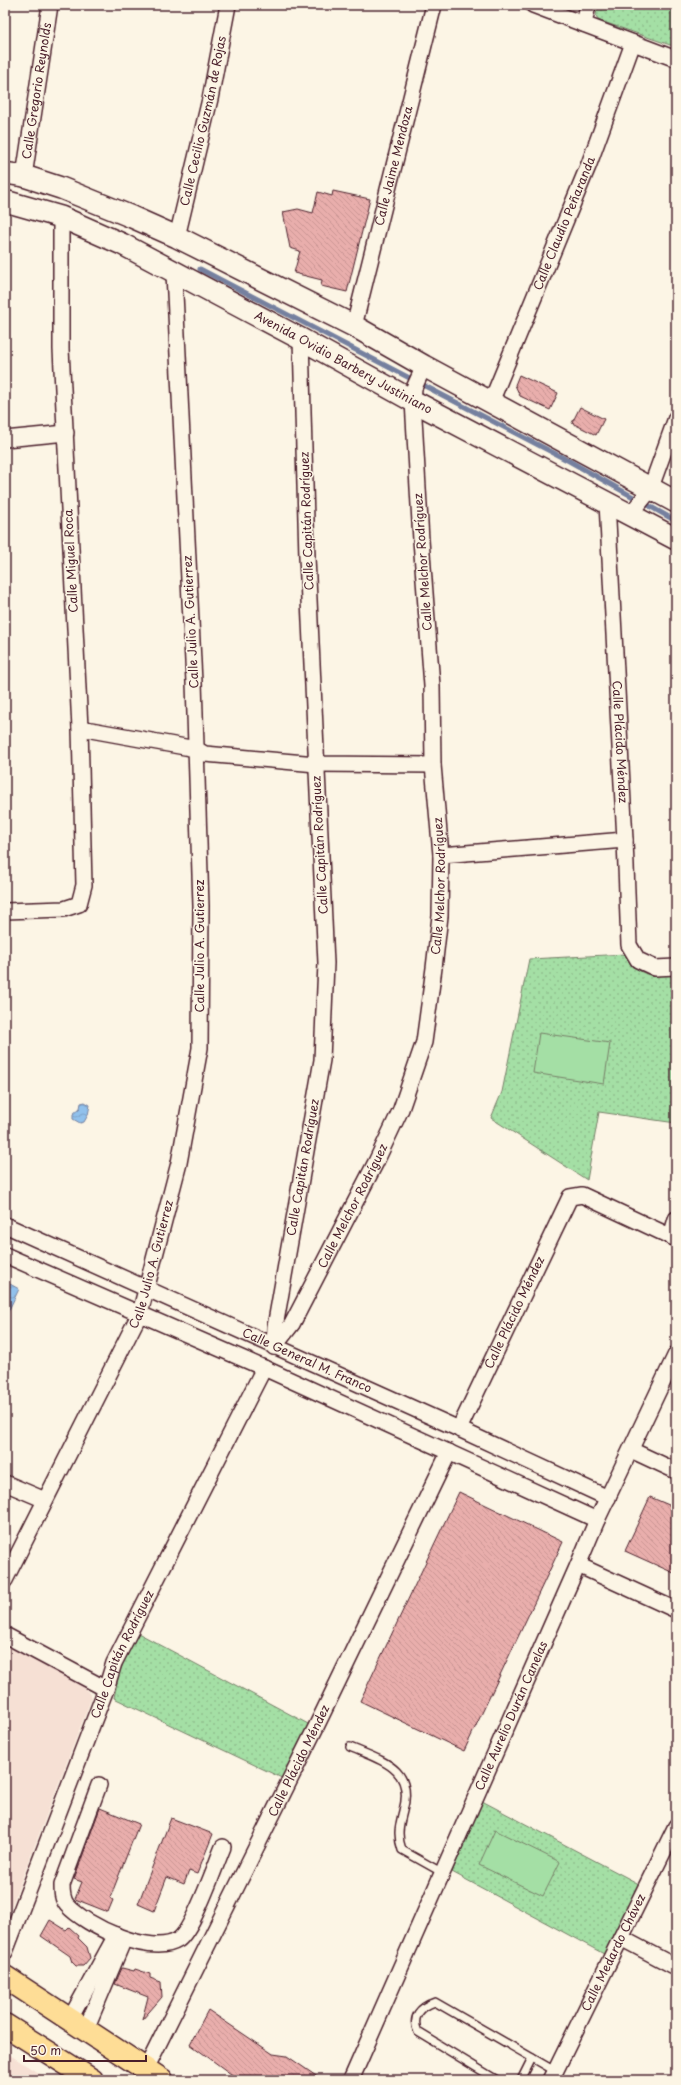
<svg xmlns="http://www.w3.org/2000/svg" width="681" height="2085" font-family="'Playpen Sans',sans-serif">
  <defs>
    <pattern id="park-dots" width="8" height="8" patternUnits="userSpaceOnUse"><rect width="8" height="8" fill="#a4dfa5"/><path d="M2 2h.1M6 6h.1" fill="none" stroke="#8fbf8e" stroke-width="1.8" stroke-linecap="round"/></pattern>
    <pattern id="water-waves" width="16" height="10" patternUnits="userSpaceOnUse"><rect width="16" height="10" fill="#91c1ec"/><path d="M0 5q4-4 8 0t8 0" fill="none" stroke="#7fa5cb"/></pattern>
    <pattern id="building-back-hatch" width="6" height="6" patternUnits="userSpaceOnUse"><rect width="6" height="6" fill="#e9aeac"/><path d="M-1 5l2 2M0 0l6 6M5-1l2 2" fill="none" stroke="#c99594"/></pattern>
  </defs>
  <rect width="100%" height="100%" fill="#fcf5e5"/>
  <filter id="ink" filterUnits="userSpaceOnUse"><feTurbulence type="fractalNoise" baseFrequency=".025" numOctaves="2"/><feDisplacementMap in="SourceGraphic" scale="8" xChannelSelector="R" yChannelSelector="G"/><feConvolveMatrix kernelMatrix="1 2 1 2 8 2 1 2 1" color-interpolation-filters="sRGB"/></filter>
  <g filter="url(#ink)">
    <g fill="#f6e0d4">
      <path d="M5,1644L84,1687L92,1697L5,1923Z"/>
      <path d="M5,2050L10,2055L49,2080H5Z"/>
    </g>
    <g fill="url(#park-dots)" stroke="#777f68">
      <path d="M598,5H676V47L598,20L596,15Z"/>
      <path d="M626,954C639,979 651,975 676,973V1123L599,1112L587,1180L491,1118L502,1092L529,959Z"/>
      <path d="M138,1633L310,1725L284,1779L114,1698L119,1672Z"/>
      <path d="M482,1801L639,1884L604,1954L452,1872Z"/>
    </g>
    <g fill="#a4dfa5" stroke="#777f68">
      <path d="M539,1033L610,1043L604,1084L533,1073Z"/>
      <path d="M495,1830L560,1862L543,1896L479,1865Z"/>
    </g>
    <g fill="url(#water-waves)" stroke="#75809f">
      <path d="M85,1102L90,1105L88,1115L84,1122L80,1123L73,1119V1114L80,1108L81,1103Z"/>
      <path d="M10,1284L19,1289L7,1314L5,1313V1293Z"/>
    </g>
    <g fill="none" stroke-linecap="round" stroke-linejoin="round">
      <path stroke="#75809f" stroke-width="5" d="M200,269L569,461L676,521"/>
    </g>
    <g fill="url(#building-back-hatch)" stroke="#4a1f2b">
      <path d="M333,191L370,199L347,292L321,286L322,280L294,273L300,251L290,248L283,212L298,209L313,213L318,192L332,196Z"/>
      <path d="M519,375L558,393L550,410L520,396L515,385Z"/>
      <path d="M580,407L604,419L596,435L572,423Z"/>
      <path d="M459,1492L563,1542L464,1751L360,1701Z"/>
      <path d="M650,1497L676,1508V1574L625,1551Z"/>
      <path d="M100,1808L139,1824L110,1898L113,1900L108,1912L75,1899L82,1882L74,1879Z"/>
      <path d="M171,1818L213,1834L197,1874L189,1871L184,1884L167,1877L154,1911L138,1904Z"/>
      <path d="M50,1920L66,1930L69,1927L79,1936L78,1938L87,1947L90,1958L83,1966H76L72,1962L70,1956L41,1936Z"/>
      <path d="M122,1968L134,1971L135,1969L150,1974V1978L161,1982L162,1997L142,2020L148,1997L115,1984Z"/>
      <path d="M208,2010L273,2054L287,2056L322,2080H239L190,2044Z"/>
    </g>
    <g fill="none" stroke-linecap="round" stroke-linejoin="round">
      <defs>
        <g id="lane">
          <path d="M350,1747C382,1761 415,1768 403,1811C399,1826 397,1836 402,1850L443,1873"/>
          <path d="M497,2080L418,2032C411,2017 420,2007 435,2002L555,2071"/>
          <path d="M521,2080L532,2058"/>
        </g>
        <g id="street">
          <path d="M533,5L676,59"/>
          <path d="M584,24L588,5"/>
          <path id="s1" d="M24,176L50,5"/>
          <path id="s2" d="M177,237L210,99L228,5"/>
          <path id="s3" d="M354,326L434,5"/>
          <path id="s4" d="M491,402L589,164L633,43"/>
          <path d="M5,439L66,433"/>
          <path id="s5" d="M607,503L625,840L629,945L638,960L655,968L676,967"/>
          <path d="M630,515L650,490L676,418"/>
          <path d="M80,728L196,749L205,754L316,764L433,765"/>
          <path d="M441,855L625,840"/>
          <path d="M5,911L64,909L79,904L84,885L80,728L61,349V217"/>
          <path id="s6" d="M5,1225L459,1429L608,1498"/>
          <path d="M671,1236L676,1219"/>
          <path d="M5,1255L264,1368L597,1520"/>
          <path id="s7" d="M274,1347L292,1324L376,1162L401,1109L424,1042L434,968L440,916L441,855L433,765L432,686L421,540L413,401L414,388L424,366"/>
          <path id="s8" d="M274,1347L275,1327L322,1060L326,963L307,557L301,339"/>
          <path id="s9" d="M459,1429L570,1197L582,1195L676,1239"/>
          <path d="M631,1450L676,1471"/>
          <path d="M5,1483L45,1500"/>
          <path d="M578,1565L676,1610"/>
          <path id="s10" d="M5,1580L140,1313L179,1163L200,1048L201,906L194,682L174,273"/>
          <path d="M5,1635L106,1689"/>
          <path d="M99,1785L62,1885C62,1892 62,1899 67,1905C86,1926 151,1957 178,1940C193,1930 215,1866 223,1847"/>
          <path d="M621,1938L676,1967"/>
          <path id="s11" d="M5,1952L106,1689L114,1663L264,1368"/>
          <path d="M70,2019L116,1935"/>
          <path d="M86,2029L124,1939"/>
          <path id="s12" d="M146,2069L316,1727L449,1452"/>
          <path id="s13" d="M351,2080L578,1565L597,1520L676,1354"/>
          <path id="s14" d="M551,2080L676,1826"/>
        </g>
        <g id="secondary">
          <path d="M5,173L24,176L61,188L132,217L177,237L354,326L424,366L676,502"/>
          <path id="s15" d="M5,201L61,217L122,244L301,339L413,401L676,539"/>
        </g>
        <g id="primary">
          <path d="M5,1977L162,2080"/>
          <path d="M5,2025L92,2080"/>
        </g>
      </defs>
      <use href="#lane" stroke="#4a1f2b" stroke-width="10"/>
      <use href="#street" stroke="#4a1f2b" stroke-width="18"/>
      <use href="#secondary" stroke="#4a1f2b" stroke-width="24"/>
      <use href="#primary" stroke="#4a1f2b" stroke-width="25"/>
      <use href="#lane" stroke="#fcf5e5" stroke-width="7"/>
      <use href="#street" stroke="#fcf5e5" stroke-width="15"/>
      <use href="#secondary" stroke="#fcf5e5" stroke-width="21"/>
      <use href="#primary" stroke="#fedd96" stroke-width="22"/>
    </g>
  </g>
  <g text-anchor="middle" stroke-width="3" stroke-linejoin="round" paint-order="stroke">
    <g font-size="12" fill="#4a1f2b" stroke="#fcf5e5">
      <text dy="4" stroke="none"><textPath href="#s1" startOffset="86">Calle Gregorio Reynolds</textPath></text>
      <text dy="4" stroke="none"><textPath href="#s2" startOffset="119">Calle Cecilio Guzmán de Rojas</textPath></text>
      <text dy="4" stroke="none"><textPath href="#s3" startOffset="165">Calle Jaime Mendoza</textPath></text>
      <text dy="4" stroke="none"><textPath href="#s4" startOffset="193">Calle Claudio Peñaranda</textPath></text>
      <text dy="4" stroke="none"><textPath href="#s15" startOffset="376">Avenida Ovidio Barbery Justiniano</textPath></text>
      <text transform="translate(307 521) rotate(-92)" y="4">Calle Capitán Rodríguez</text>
      <text transform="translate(71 561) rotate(-93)" y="4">Calle Miguel Roca</text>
      <text transform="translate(423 562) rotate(-94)" y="4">Calle Melchor Rodríguez</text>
      <text transform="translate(191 622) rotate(-93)" y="4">Calle Julio A. Gutierrez</text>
      <text dy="4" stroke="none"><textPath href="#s5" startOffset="239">Calle Plácido Méndez</textPath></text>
      <text transform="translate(320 845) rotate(-93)" y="4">Calle Capitán Rodríguez</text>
      <text dy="4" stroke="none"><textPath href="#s7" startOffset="498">Calle Melchor Rodríguez</textPath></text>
      <text transform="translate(200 946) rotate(-90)" y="4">Calle Julio A. Gutierrez</text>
      <text dy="4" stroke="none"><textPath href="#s8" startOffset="182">Calle Capitán Rodríguez</textPath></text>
      <text dy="4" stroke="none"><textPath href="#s7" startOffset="162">Calle Melchor Rodríguez</textPath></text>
      <text dy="4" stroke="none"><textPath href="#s10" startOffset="349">Calle Julio A. Gutierrez</textPath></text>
      <text dy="4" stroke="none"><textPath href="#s9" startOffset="129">Calle Plácido Méndez</textPath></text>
      <text dy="4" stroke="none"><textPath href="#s6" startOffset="331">Calle General M. Franco</textPath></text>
      <text dy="4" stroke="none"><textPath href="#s11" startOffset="320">Calle Capitán Rodríguez</textPath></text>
      <text dy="4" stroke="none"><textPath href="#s13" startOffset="398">Calle Aurelio Durán Canelas</textPath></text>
      <text dy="4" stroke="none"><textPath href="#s12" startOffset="344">Calle Plácido Méndez</textPath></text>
      <text dy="4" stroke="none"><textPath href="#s14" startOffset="142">Calle Medardo Chávez</textPath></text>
    </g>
  </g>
  <rect width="681" height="2085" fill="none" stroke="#fcf5e5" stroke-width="20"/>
  <rect x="10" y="10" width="661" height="2065" fill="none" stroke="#4a1f2b" stroke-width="1.5" filter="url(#ink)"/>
  <path d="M24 2055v6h122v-6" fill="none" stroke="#4a1f2b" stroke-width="2"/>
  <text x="30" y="2055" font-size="12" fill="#4a1f2b" stroke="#fcf5e5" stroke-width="3" paint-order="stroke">50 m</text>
</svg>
